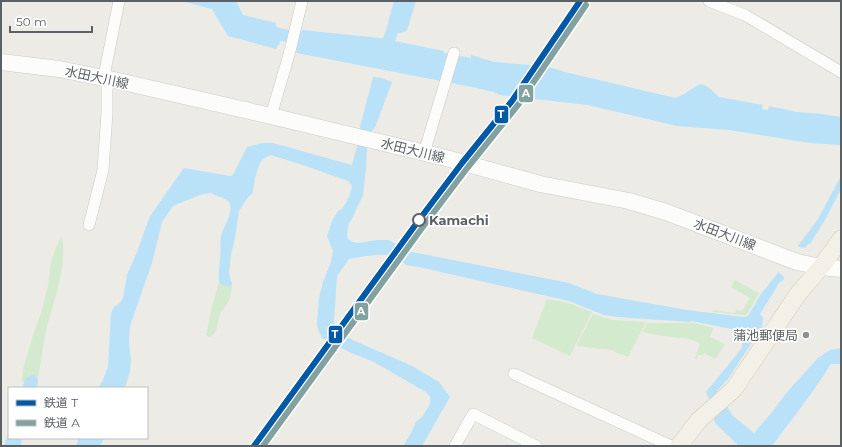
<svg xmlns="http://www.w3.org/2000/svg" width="842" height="447" font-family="Montserrat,'Noto Sans JP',sans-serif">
  <rect width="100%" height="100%" fill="#ecebe6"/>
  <g fill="#d4eacf">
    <path d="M62,236C67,269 55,295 47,327C43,344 41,362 38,379L33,375L28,376L24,383L22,381L23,369L33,335L41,313L48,286L51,262L56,247Z"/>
    <path d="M735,280L759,293L747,314L744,315L713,312V310L735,313L736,310L742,311L750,298L731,287Z"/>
    <path d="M219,282L222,285L230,287L232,284C232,292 230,299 226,306C224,309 221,311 220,314C216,324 220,330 210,337L206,335L211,311Z"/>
    <path d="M547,299L568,303L592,312L570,356L532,338Z"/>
    <path d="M593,314L613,320L646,322L628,357L611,350L576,346Z"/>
    <path d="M647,323H695L713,328L710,337L725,344L715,359L704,353L702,355H698L697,359H695L700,343L689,339L656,335L643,332Z"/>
  </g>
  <g fill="#b9e1f8">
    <path d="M181,1H236L243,15L276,23V27L283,29L279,45H278L276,49L228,36L212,9Z"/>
    <path d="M394,1H416L407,30C399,37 389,31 388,22Z"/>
    <path d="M302,30L380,38L444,51V53L471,58V55L494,62L530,65L546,66L565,72L675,98L682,95L698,85L703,84L709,88L719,97L763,105L762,109L768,110L769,106L797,112L822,114L841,117V145L810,143L729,130L677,126L588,105L500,95L494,92L472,87L297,53L296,49L297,33H301Z"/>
    <path d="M373,77L382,78L392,82L376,125L373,130L371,131L367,147L366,169L363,195L351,221L349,223L347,234L348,239L352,242L358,243L377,240H388L412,252L569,283L597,294L687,310L743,317L748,316L761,294L777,274L818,219L841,176V189L826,218L810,244H808L783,280L779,283L760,314L763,318L762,327L728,379L717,391L733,416L754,433L772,412L788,391L818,358L830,350L841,348V364H831L814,390L772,446H739L715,423L709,399L706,392L742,348V338L740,333L737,330L691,321L690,322L617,317L604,315L569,301L419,267L406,265C403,262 400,259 396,257C385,252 361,257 349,259L337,276L334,322L336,329L345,336L355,341L412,366L439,382L450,397L422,446H403L410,435L416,422L423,416L430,404V397L426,392L374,362L349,352L322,338L319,332L317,325L319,298L323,282L331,262L333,251L327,236L332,221L338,211L342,209C345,205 354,190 351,184C350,183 349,182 348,181L300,164L270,155C267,157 264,158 262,160C257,167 253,185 253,193L248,197L239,211L235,238L231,254L229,273L232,284L230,287L222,285C219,283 220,283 219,280C218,272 220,265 220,258C221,251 220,243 221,236C223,227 236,210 228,201C223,196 216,197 211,193L203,194L182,202L173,206L162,222L152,263L130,326L129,343L131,359L130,371L125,388H98L102,382L108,367L111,313L114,307L120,303L123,298L127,275L137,252L150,216L184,168L230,176L233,175L247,147L262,143H273L352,165L358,143L360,129V127Z"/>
    <path d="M31,375C35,375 36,376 38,379V384L36,388H22L26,378Z"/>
    <path d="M9,430V438H22L21,446H4Z"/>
    <path d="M79,438H104L100,446H76Z"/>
  </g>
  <path fill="#ecebe6" d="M796,245L799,247L807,248L786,279L778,272Z"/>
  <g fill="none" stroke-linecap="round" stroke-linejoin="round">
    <g stroke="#b9e1f8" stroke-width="12">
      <path d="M266,32L303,39"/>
      <path d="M384,55L402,1"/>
    </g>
    <defs>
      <g id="street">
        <path d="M709,1L745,15L841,72"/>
        <path d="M271,116L290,51L302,1"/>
        <path d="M424,153L454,53"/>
        <path d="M89,225L103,170L107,113V83L105,78V71L119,1"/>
        <path d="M514,374L671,446"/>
        <path d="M455,446L473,414L536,446"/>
      </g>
      <path id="secondary" d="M1,62L59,69L114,80L271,116L446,158L540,184L629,201L666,212L797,262L821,267L841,269"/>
      <path id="primary" d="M679,446L699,420L734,389L798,294L821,267L841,239"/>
    </defs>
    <use href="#street" stroke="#c9c9c8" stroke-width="12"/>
    <use href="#secondary" stroke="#c9caca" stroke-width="17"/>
    <use href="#primary" stroke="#d6cab2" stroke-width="18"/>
    <use href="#street" stroke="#fcfcfb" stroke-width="11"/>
    <use href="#secondary" stroke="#fcfcfb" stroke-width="16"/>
    <use href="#primary" stroke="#f3f0e7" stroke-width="17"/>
    <defs>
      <path id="rail-1" d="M254,446L419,220L462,163L512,101L580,1"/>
      <path id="rail-2" d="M263,446L425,224L468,167L518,105L586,5"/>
    </defs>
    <use href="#rail-1" stroke="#fff" stroke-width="9"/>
    <use href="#rail-2" stroke="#fff" stroke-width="9"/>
    <use href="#rail-1" stroke="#0059a6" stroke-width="6"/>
    <use href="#rail-2" stroke="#83a19e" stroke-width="6"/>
  </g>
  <circle fill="#fff" stroke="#5b6065" stroke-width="2" cx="419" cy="220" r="6"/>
  <circle fill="#8e9192" stroke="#fff" stroke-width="1.5" cx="806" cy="335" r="4"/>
  <g text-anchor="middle" stroke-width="3.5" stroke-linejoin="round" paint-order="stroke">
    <g font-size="13" fill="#5b6065" stroke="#fff">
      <text transform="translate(97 77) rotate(12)" y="5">水田大川線</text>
      <text transform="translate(413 150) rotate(14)" y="5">水田大川線</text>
      <text transform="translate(725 234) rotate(21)" y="5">水田大川線</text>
    </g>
    <g font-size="13" font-weight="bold" fill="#5b6065" stroke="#fff" text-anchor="start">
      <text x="429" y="225">Kamachi</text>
    </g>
    <g font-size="13" fill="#5b6065" stroke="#fff" text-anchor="end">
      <text x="798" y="340">蒲池郵便局</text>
    </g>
  </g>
  <g stroke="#fff" stroke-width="1.5">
    <rect x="518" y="84" width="16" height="19" rx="4" fill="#83a19e"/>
    <rect x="494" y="105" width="15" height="19" rx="4" fill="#0059a6"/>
    <rect x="354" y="302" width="15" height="19" rx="4" fill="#83a19e"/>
    <rect x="328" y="325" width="15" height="19" rx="4" fill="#0059a6"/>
  </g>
  <g font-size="11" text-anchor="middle" font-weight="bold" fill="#fff">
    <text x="526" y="97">A</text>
    <text x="501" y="118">T</text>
    <text x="361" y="315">A</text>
    <text x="335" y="338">T</text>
  </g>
  <rect width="842" height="447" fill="none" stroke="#5b6065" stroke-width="4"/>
  <rect x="8" y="387" width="140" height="52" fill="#ffffff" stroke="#bdbfc1"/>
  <rect x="16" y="400" width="20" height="6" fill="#0059a6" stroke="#bdbfc1"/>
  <text x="44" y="407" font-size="12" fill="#5b6065">鉄道 T</text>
  <rect x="16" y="420" width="20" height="6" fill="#83a19e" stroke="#bdbfc1"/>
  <text x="44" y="427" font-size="12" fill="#5b6065">鉄道 A</text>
  <path d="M10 26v6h82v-6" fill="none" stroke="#5b6065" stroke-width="2"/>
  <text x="16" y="26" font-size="12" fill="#5b6065" stroke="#ffffff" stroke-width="3" paint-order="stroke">50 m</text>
</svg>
